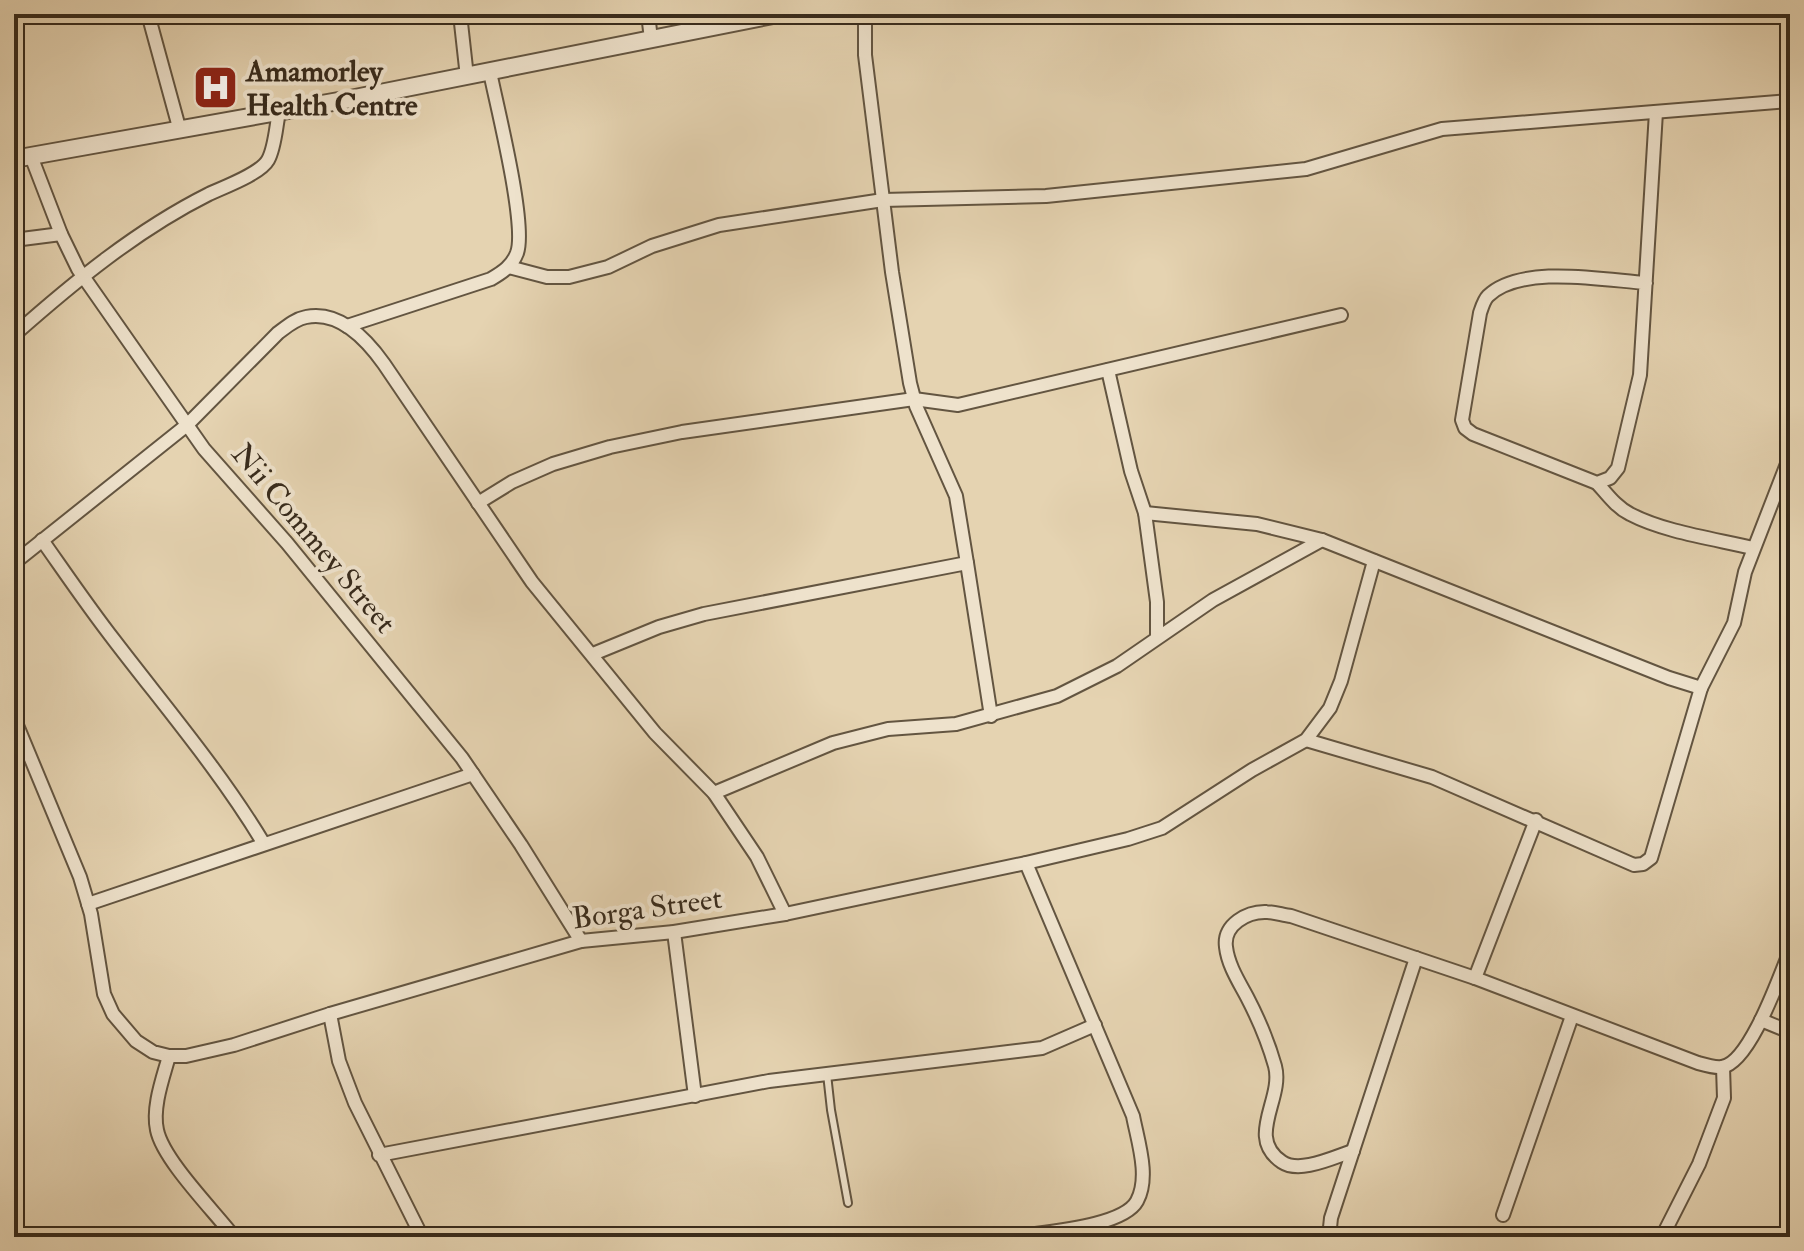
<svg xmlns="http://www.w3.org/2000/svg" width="1804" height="1251" font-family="'IM FELL Double Pica',serif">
  <rect width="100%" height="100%" fill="#e5d3b1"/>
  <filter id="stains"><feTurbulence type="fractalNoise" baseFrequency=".0025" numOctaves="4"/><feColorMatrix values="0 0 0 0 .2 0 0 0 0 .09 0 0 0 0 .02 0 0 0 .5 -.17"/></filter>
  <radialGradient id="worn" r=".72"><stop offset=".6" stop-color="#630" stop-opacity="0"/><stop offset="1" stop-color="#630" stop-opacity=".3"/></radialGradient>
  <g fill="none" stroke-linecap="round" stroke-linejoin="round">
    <defs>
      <path id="service" d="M827,1074L831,1110L848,1203"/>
      <g id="minor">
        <path d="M148,14L180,131"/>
        <path d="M460,14L467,77"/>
        <path d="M648,14L651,39"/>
        <path d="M31,156L61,234L78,269L143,362L204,449L287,543L462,758L521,845L581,941"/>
        <path d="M14,240L61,234"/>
        <path d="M509,267L547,277H569L608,267L652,246L719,225L883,200L1046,196L1306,169L1442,129L1790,101"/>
        <path d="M1646,283C1604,280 1521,264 1488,296C1484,300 1482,307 1480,313L1462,420L1465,428L1473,434L1597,483L1610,478L1618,468L1640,375L1656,112"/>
        <path d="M347,326L491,279C503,272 512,266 517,253C527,225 497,107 490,72"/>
        <path d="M14,335C74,282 137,230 209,194C224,187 260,174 268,160C275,148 276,126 279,112"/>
        <path d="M1108,370L1131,471L1145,513L1157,602V637"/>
        <path d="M1597,483C1607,494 1616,507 1630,514C1664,532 1715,539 1753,548"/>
        <path d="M478,503L512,482L553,464L610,447L682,432L914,399L958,405L1341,315"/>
        <path d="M1145,513L1257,524L1322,540L1669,678L1701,688L1734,623L1745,572L1790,456"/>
        <path d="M42,540C66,574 89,608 114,640C166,708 220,771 264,844"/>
        <path d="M14,563L187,425L278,333C286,327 295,319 306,317C340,310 367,340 384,364L532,582L655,733L714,793L757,857L785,914"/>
        <path d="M967,563L991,716"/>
        <path d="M593,654L659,627L704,614L967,563L956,496L916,406L910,383L892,272L865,55V14"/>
        <path d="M14,718L80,877L91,914L104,994L113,1014L136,1041L153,1052L169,1056H186L234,1045L330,1014L581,941L674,932L785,914L1026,863L1128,839L1162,828L1252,770L1306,740L1330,708L1341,681L1374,561"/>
        <path d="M1306,740L1432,777L1634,865L1643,864L1651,858L1701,688"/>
        <path d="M714,793L833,743L888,729L956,724L1057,696L1117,666L1213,600L1322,540"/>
        <path d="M88,904L473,774"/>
        <path d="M674,932L695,1096"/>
        <path d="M1475,978L1536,820"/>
        <path d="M330,1014L339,1061L355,1103L422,1237"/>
        <path d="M1761,1020L1790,1032"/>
        <path d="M169,1056C163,1078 152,1107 157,1130C163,1160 215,1212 234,1237"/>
        <path d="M1353,1151C1334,1157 1300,1174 1282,1162C1245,1137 1284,1099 1275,1066C1268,1041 1259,1020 1247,997C1239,982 1228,965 1226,947C1223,925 1247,911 1267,912C1274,912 1283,915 1291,916L1475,978L1698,1063C1705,1065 1715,1068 1722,1067C1750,1063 1780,975 1790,951"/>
        <path d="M379,1155L769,1081L1042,1048L1095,1025"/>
        <path d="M1503,1215L1572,1016"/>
        <path d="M1015,1237C1043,1232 1123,1227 1137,1201C1150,1177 1138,1142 1133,1116L1026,863"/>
        <path d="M1329,1237L1331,1218L1416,958"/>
        <path d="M1662,1237L1699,1164L1724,1098L1723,1067"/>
      </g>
      <path id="tertiary" d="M14,159L350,99L778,14"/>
    </defs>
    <use href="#service" stroke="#635541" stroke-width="10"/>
    <use href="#minor" stroke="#635541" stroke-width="16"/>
    <use href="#tertiary" stroke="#635541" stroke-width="20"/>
    <use href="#service" stroke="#eee2cc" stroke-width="6"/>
    <use href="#minor" stroke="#eee2cc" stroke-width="12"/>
    <use href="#tertiary" stroke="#eee2cc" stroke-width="16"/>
  </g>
  <defs>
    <symbol id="hospital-square" viewBox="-11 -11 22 22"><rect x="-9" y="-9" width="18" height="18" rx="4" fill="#8f2418" stroke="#eee2cc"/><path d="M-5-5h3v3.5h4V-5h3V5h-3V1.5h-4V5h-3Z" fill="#fff"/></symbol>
  </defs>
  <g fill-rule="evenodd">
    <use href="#hospital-square" x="190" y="62" width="51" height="51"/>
  </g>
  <g text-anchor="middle" stroke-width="8" stroke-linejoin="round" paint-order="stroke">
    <g font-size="30" font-weight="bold" fill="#382b1c" stroke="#eee2cc" text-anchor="start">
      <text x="246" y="81">Amamorley<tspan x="246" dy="34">Health Centre</tspan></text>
    </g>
    <g font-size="30" fill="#382b1c" stroke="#eee2cc">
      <text transform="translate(314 538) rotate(50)" y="10">Nii Commey Street</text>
      <text transform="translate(647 908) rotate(-8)" y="10">Borga Street</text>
    </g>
  </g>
  <rect width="1804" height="1251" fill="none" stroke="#e5d3b1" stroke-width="48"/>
  <rect x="16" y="16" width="1772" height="1219" fill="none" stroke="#382b1c" stroke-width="4"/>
  <rect x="24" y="24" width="1756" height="1203" fill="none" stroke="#382b1c" stroke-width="2"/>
  <rect width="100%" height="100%" filter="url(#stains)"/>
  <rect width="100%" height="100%" fill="url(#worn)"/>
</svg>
